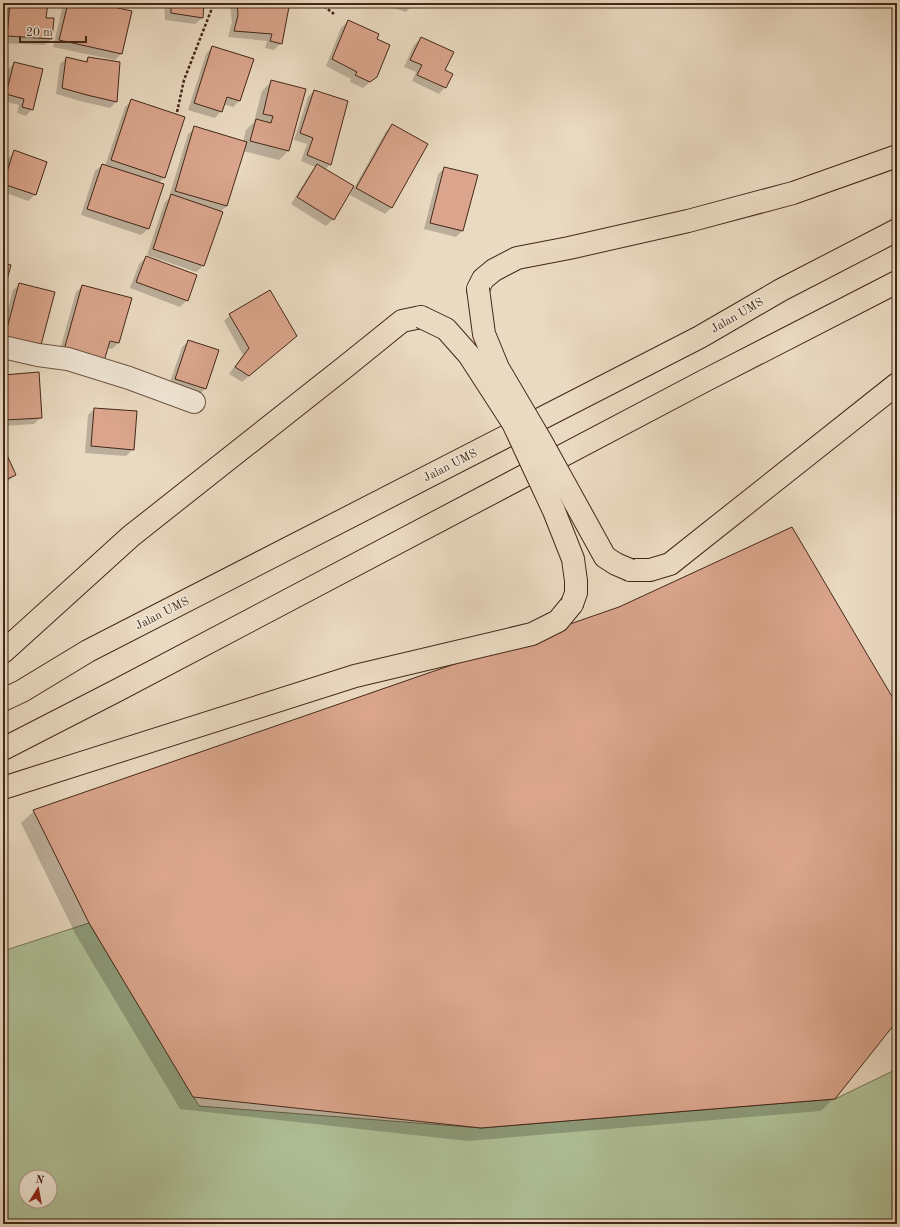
<svg xmlns="http://www.w3.org/2000/svg" width="900" height="1227" font-family="'Old Standard TT',serif">
  <rect width="100%" height="100%" fill="#eadac1"/>
  <filter id="stains"><feTurbulence type="fractalNoise" baseFrequency=".005" numOctaves="4"/><feColorMatrix values="0 0 0 0 .2 0 0 0 0 .09 0 0 0 0 .02 0 0 0 .5 -.17"/></filter>
  <radialGradient id="worn" r=".72"><stop offset=".6" stop-color="#630" stop-opacity="0"/><stop offset="1" stop-color="#630" stop-opacity=".3"/></radialGradient>
  <path fill="#b0c198" stroke="#7a7458" fill-rule="evenodd" d="M89,923L199,1106L481,1128L835,1099L897,1069V1224H3V951ZM26,1177H50V1201H26Z"/>
  <g fill="#0003">
    <path d="M5,3H47L45,19L51,39L45,45L3,43V20Z"/>
    <path d="M65,3H91L130,12L121,54L115,60L53,47L63,5Z"/>
    <path d="M164,3H203L202,18L195,24L165,20Z"/>
    <path d="M232,3H262L281,43L274,50L265,48L267,41L228,37L232,22L230,5Z"/>
    <path d="M382,3H414L406,12L381,4Z"/>
    <path d="M348,21L376,40V77L363,88L350,82L351,79L326,66L341,28Z"/>
    <path d="M421,38L444,71L445,87L439,94L412,81L416,72L404,67L414,45Z"/>
    <path d="M212,47L239,101L233,107L223,104L221,111L215,118L188,110L206,54Z"/>
    <path d="M67,58L85,62L88,58L116,102L110,108L80,101L56,94L60,64Z"/>
    <path d="M14,64L32,109L26,116L17,113L19,105L3,101V89L7,70Z"/>
    <path d="M272,81L288,151L279,160L243,151L227,206L220,212H221L203,266L196,272L147,255L165,202L170,197H169L188,134L195,128L243,142L246,130L254,122L262,91Z"/>
    <path d="M314,91L330,164L325,170L354,188L386,131L392,125L427,145L391,208L385,214L350,195L353,189L352,188L333,219L326,226L291,204L311,172L315,167L301,161L307,144L294,140L308,97Z"/>
    <path d="M132,100L164,178L158,183L148,229L141,235L81,215L95,171L102,165L105,166L125,107Z"/>
    <path d="M15,152L46,163L35,195L28,201L3,192V172L8,158Z"/>
    <path d="M445,168L462,231L456,237L424,229L438,174Z"/>
    <path d="M146,257L187,300L180,307L130,288L139,264Z"/>
    <path d="M20,284L40,345L3,343V329L13,290Z"/>
    <path d="M82,286L118,343L112,349L107,348L58,357L76,292Z"/>
    <path d="M230,315L289,342L242,382L229,374L243,355L224,321Z"/>
    <path d="M189,341L218,351L205,389L198,395L169,385L182,347Z"/>
    <path d="M38,373L41,417L34,424L3,426V376Z"/>
    <path d="M94,409L133,449L126,456L85,453L88,415Z"/>
    <path d="M3,448L15,475L3,486Z"/>
    <path d="M897,707V1019L834,1098L821,1111L468,1141L180,1109L76,935L21,823L34,811Z"/>
  </g>
  <g fill="#daa58c" stroke="#442718">
    <path d="M10,3H48L46,18H54L52,39L7,36Z"/>
    <path d="M68,3H95L132,11L122,54L59,40Z"/>
    <path d="M171,3H204L203,18L171,13Z"/>
    <path d="M237,3H268L289,7L282,44L270,41L272,34L234,31L238,15Z"/>
    <path d="M404,3H415L413,6Z"/>
    <path d="M348,20L379,34L377,39L390,45L377,77L370,82L355,75L357,72L332,59Z"/>
    <path d="M421,37L454,52L445,70L453,74L446,88L417,75L422,65L410,60Z"/>
    <path d="M212,46L254,59L240,101L227,97L222,112L194,103Z"/>
    <path d="M66,57L87,62L88,57L120,62L117,102L87,95L62,88Z"/>
    <path d="M14,62L43,69L33,110L22,107L24,99L6,94Z"/>
    <path d="M271,80L306,89L289,151L250,141L256,119L271,123L273,116L263,114Z"/>
    <path d="M314,90L348,101L331,165L307,155L313,138L300,133Z"/>
    <path d="M131,99L185,117L165,178L111,160Z"/>
    <path d="M392,124L428,144L392,208L356,188Z"/>
    <path d="M194,126L247,142L227,206L175,191Z"/>
    <path d="M14,150L47,162L36,195L3,184Z"/>
    <path d="M102,164L164,184L149,229L87,209Z"/>
    <path d="M317,164L354,186L334,220L297,197Z"/>
    <path d="M444,167L478,175L463,231L430,223Z"/>
    <path d="M171,194L223,212L204,266L153,249Z"/>
    <path d="M146,256L197,275L188,301L136,282Z"/>
    <path d="M3,263L11,265L3,295Z"/>
    <path d="M19,283L55,292L41,345L5,336Z"/>
    <path d="M82,285L132,298L119,343L110,341L104,361L64,350Z"/>
    <path d="M270,290L297,336L249,376L235,367L249,348L229,314Z"/>
    <path d="M188,340L219,350L206,389L175,379Z"/>
    <path d="M39,372L42,418L5,420L3,375Z"/>
    <path d="M94,408L137,411L134,450L91,446Z"/>
    <path d="M3,446L16,475L3,481Z"/>
    <path d="M792,527L897,705V1021L835,1099L481,1128L193,1097L89,923L33,810L619,607Z"/>
  </g>
  <g fill="none" stroke-linecap="round" stroke-linejoin="round">
    <defs>
      <path id="street" d="M3,347L38,355L68,359L129,378L194,402"/>
      <g id="highway">
        <path d="M478,289L483,279L494,270L517,258L569,248L688,221L793,193L897,156"/>
        <path d="M630,570H650L670,564L897,384"/>
        <path d="M3,652L131,536L345,367L402,321L421,317"/>
        <path d="M3,700L22,691L88,651L700,337L781,290L897,230"/>
        <path d="M3,749L116,691L706,380L897,282"/>
        <path d="M3,788L355,676L532,634L558,621L572,604"/>
      </g>
    </defs>
    <use href="#street" stroke="#6e5442" stroke-width="24"/>
    <use href="#highway" stroke="#442718" stroke-width="24"/>
    <g stroke="#442718" stroke-width="2.5" stroke-dasharray="3 2" stroke-linecap="butt">
      <path d="M320,3L334,14"/>
      <path d="M177,112L184,80L214,3"/>
    </g>
    <use href="#street" stroke="#f1e7d7" stroke-width="22"/>
    <use href="#highway" stroke="#eadac1" stroke-width="22"/>
    <defs>
      <g id="highway-bridge">
        <path d="M478,289L484,334L498,368L541,441L605,557L616,564L630,570"/>
        <path d="M421,317L446,329L469,355L513,423L554,511L573,559L576,581V593L572,604"/>
      </g>
    </defs>
    <use href="#highway-bridge" stroke="#442718" stroke-width="24" stroke-linecap="butt"/>
    <use href="#highway-bridge" stroke="#eadac1" stroke-width="22"/>
  </g>
  <g text-anchor="middle" stroke-width="3" stroke-linejoin="round" paint-order="stroke">
    <g font-size="12" fill="#442718" stroke="#f1e7d7">
      <text transform="translate(737 315) rotate(-30)" y="4">Jalan UMS</text>
      <text transform="translate(450 465) rotate(-27)" y="4">Jalan UMS</text>
      <text transform="translate(162 613) rotate(-27)" y="4">Jalan UMS</text>
    </g>
  </g>
  <rect width="900" height="1227" fill="none" stroke="#eadac1" stroke-width="16"/>
  <rect x="4" y="4" width="892" height="1219" fill="none" stroke="#442718" stroke-width="2"/>
  <rect x="8" y="8" width="884" height="1211" fill="none" stroke="#442718"/>
  <g transform="translate(38 1189) rotate(11)"><circle r="19" fill="#f1e7d7" stroke="#ac9a8b"/>
  <path d="M0-3L7 15L0 10L-7 15Z" fill="#8f2418"/>
  <text y="-6" font-size="11" font-weight="bold" text-anchor="middle" fill="#442718">N</text>
  </g>
  <path d="M20 36v6h66v-6" fill="none" stroke="#442718" stroke-width="2"/>
  <text x="26" y="36" font-size="12" fill="#442718" stroke="#f1e7d7" stroke-width="3" paint-order="stroke">20 m</text>
  <rect width="100%" height="100%" filter="url(#stains)"/>
  <rect width="100%" height="100%" fill="url(#worn)"/>
</svg>
